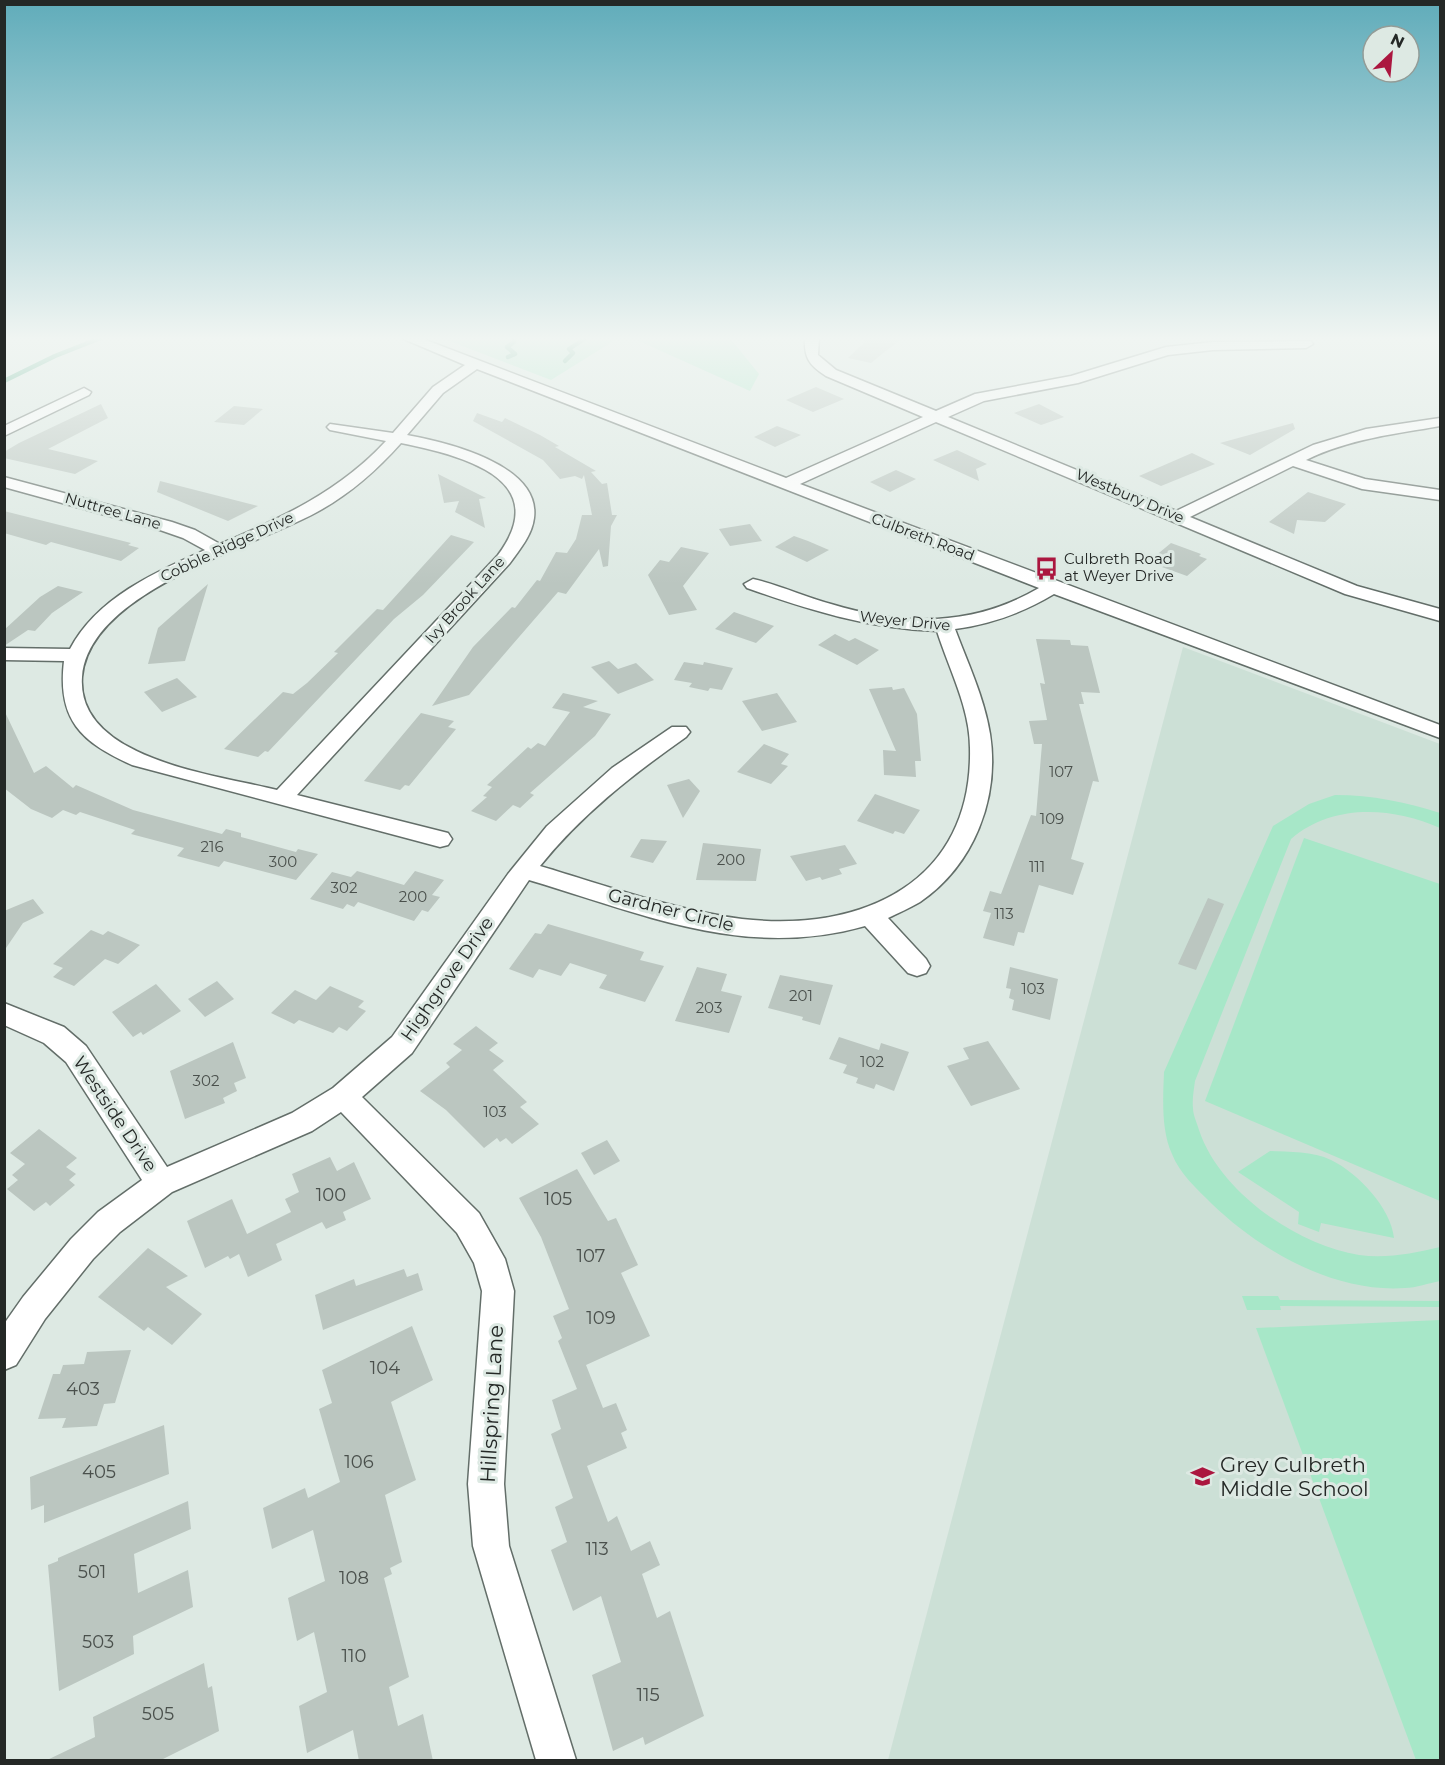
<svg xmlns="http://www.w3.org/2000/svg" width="1445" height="1765" font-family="Montserrat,sans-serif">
  <rect width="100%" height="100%" fill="#dde9e3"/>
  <path fill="#cce0d6" d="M1183,647L1440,744V1760H888Z"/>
  <g fill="#a7e7c8">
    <path d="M439,337H620L551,380Z"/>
    <path d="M630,337H729L759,374L750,391Z"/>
    <path d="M1335,795C1373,795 1405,802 1440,813V828C1392,807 1333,803 1291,839L1195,1081C1194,1089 1192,1099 1193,1108C1193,1115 1197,1123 1199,1130C1219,1191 1296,1245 1359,1255C1387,1259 1414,1253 1440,1247V1281C1429,1283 1416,1288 1405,1288C1334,1293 1261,1251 1212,1204C1198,1190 1179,1173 1172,1154C1161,1130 1163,1098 1164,1072L1273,826L1309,804Z"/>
    <path d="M1304,838L1440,884V1201L1205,1101Z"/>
    <path d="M1270,1151C1289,1152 1313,1151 1331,1160C1358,1173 1391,1208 1394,1238L1321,1223L1319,1232L1298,1224L1299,1212L1238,1172Z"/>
    <path d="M1242,1296H1278L1280,1300L1440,1301V1307L1280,1306L1281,1310H1247Z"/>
    <path d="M1440,1320V1760H1416L1256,1328Z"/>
  </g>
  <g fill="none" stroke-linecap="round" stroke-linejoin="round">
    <g stroke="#349f75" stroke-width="4.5">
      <path d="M508,357L515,354L507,347L514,342L515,337"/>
      <path d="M565,361L573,353L569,349L587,337"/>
      <path d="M4,381L55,356L103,337"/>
    </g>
  </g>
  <g fill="#bbc6c0">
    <path d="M870,337H903L871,363L848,358Z"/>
    <path d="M816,387L844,399L813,412L786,400Z"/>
    <path d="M101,404L108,418L48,449L98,461L75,474L4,458V452L19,443Z"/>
    <path d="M1039,404L1064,417L1041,425L1014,413Z"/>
    <path d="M234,406L263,409L244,425L214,422Z"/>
    <path d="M477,413L502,422L505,418L540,435L559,446L555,447L596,471L591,472L602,484L607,483L612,515H617L611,526L608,566L603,567L599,549L566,594L558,592L469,695L432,706L473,647L512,607L515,608L537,580L540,581L556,552L567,553L576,539L582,515H592L584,475L582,479L575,476L560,479L543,460L473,421Z"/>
    <path d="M1293,423L1295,429L1250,455L1220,443Z"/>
    <path d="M777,426L801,435L775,447L754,437Z"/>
    <path d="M957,450L987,464L976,469L979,481L933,460Z"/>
    <path d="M1192,453L1215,464L1161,486L1139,476Z"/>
    <path d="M896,470L916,479L890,492L870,482Z"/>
    <path d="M438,474L486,498L479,499L485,528L455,512L459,501L444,503Z"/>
    <path d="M160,481L258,506L228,521L157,492Z"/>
    <path d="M1308,492L1346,504L1325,522L1297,520L1294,534L1269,522Z"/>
    <path d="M4,511L131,543L128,545L139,548L121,561L51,542L46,545L4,533Z"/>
    <path d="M750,524L762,541L730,546L719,529Z"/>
    <path d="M451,535L474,542L423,595L394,619L268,752L265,751L258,757L224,749L283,692L293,694L307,683L338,653L334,652L377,609L383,610Z"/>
    <path d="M794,536L808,541L829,550L807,562L775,547Z"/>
    <path d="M1171,543L1201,554L1199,556L1207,559L1187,576L1148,562Z"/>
    <path d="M681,547L709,553L683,586L697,610L669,615L648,575L660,560L669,562Z"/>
    <path d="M208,584L185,661L148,664L158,628Z"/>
    <path d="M58,586L83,592L52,613L35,631L28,630L4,646V630L40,597Z"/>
    <path d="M734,612L774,626L756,643L715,629Z"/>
    <path d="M835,634L849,641L855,638L879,650L857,665L818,645Z"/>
    <path d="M1036,639L1070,640L1071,645L1088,646L1100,693L1081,692L1084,704H1079L1099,782L1093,781L1071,859L1084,863L1073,895L1039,885L1024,933L1018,932L1014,946L983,938L991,913L983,911L990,891L1001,894L1031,815L1036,816L1042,744H1034L1029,721L1047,720L1040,683L1045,684Z"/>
    <path d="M609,661L618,669L636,663L654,680L618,694L591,667Z"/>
    <path d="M684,662L703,665L704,662L733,668L722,690L710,688L708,691L689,687L692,683L674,680Z"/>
    <path d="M177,678L197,697L162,712L144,692Z"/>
    <path d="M892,687L893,690L904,688L917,714L921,761H915L916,777L884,775L883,750L896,751L869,689Z"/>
    <path d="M563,693L598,701L583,707L611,714L595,736L530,793L534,795L520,808L513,805L496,821L471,811L487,797L483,796L492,787L487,785L528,747L531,749L538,743L545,746L570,712L552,708Z"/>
    <path d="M777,693L797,722L762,731L742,701Z"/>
    <path d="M4,710L34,773L46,766L73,788L76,785L133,810L222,834L226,829L241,833V837L296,852L298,849L318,854L296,880L224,861L219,867L177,856L184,848L131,834L135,830L80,812L76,815L63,810L52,818L31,809L4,788Z"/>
    <path d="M421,713L454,721L448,727L456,729L409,786L405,785L400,790L364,781Z"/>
    <path d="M764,744L789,754L781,764L788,766L771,784L737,772Z"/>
    <path d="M689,779L700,791L683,818L667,785Z"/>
    <path d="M875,794L920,810L904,834L895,831L893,834L857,821Z"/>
    <path d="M641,839L667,841L653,863L630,857Z"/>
    <path d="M703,843L761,849L756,881L696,880Z"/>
    <path d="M845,845L857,864L839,869L842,874L822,880L820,877L806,881L790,856Z"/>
    <path d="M357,871L404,885L415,871L444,880L432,895L440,897L428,912L422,910L414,921L358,902L354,907L347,904L343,909L310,899L332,872L351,877Z"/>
    <path d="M1208,898L1224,904L1196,970L1178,964Z"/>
    <path d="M33,899L44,913L23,923L4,951V911Z"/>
    <path d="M548,924L644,952L640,960L664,966L645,1002L599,988L607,975L570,963L561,976L539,969L533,978L509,969L535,933L541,934Z"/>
    <path d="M91,930L103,935L108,931L140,945L118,964L105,959L74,986L53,977L63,968L53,964Z"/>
    <path d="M697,967L727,974L721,991L742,996L729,1033L675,1021Z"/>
    <path d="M1010,967L1058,979L1050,1020L1012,1010L1014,1000L1009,998L1011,989L1006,988Z"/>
    <path d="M780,975L833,985L820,1025L802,1020L803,1017L768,1008Z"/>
    <path d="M217,981L234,999L205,1017L188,999Z"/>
    <path d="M156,984L181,1011L143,1035L141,1032L133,1037L112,1012Z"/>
    <path d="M330,986L364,1001L358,1007L366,1011L347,1031L339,1027L333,1033L299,1020L294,1024L271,1013L295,990L316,1000Z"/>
    <path d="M476,1026L498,1043L489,1050L504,1061L493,1070L527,1102L520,1107L539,1124L512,1144L506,1138L500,1142L497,1138L484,1148L446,1110L420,1091L450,1067L446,1063L462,1050L453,1044Z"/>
    <path d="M839,1037L879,1050L881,1043L909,1052L894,1091L876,1084L874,1089L856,1083L858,1078L843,1073L847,1065L829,1059Z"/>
    <path d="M988,1041L1020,1089L971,1106L947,1066L969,1059L963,1048Z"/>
    <path d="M233,1042L246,1078L234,1083L237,1091L223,1098L225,1103L185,1119L170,1071Z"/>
    <path d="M39,1129L77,1158L66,1167L76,1174L69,1180L75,1185L50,1206L46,1202L34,1211L7,1189L18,1180L12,1175L25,1164L10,1153Z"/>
    <path d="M607,1140L620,1161L594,1175L581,1153Z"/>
    <path d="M330,1157L337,1171L354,1162L371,1199L343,1212L346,1220L326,1229L322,1222L276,1244L282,1260L248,1277L239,1254L230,1259L228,1256L205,1268L187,1221L232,1199L247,1234L291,1212L285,1199L299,1192L292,1174Z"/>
    <path d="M577,1169L608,1221L616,1218L638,1265L621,1273L650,1336L586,1365L603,1408L616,1403L627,1430L621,1433L627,1448L587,1466L608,1522L617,1516L631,1551L650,1541L660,1565L642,1574L657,1618L670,1611L704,1716L645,1745L643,1737L613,1751L592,1675L621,1662L601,1596L573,1611L551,1550L567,1542L555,1507L573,1498L551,1434L561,1429L552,1400L577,1389L558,1341L562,1338L553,1316L569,1309L541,1237L519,1198Z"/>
    <path d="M148,1248L188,1276L166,1287L202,1314L172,1345L148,1327L144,1331L98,1297Z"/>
    <path d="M404,1269L407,1277L418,1273L423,1290L323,1330L315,1295L354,1279L356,1286Z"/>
    <path d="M412,1326L433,1380L391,1402L416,1480L385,1495L402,1562L390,1568L392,1574L384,1578L409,1677L389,1687L398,1726L423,1714L433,1761H359L353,1730L307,1753L299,1706L327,1692L314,1632L297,1641L288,1598L325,1581L313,1530L272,1549L263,1508L305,1488L308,1498L340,1482L319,1409L332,1403L322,1370Z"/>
    <path d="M131,1350L115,1403L104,1404L97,1426L62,1428L66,1418L38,1419L53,1374H60L63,1365L84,1364L87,1352Z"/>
    <path d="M164,1425L169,1474L44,1523V1505L31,1510L30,1477Z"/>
    <path d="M188,1501L191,1529L134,1554L138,1593L188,1570L193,1607L133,1636L134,1654L59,1691L48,1565L58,1561V1558Z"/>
    <path d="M204,1663L208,1688L212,1686L219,1731L159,1761H45L95,1737L93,1717Z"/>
  </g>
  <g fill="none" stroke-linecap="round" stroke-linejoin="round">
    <defs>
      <g id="minor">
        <path d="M399,337H418L786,478L923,417L826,376C809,365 804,358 805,337H819L818,355L836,370L936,411L975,394L1071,376L1166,347L1213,342L1311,341L1313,344L1306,348L1213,350L1168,355L1078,383L984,401L948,417L1176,511L1313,445L1366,429L1440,418V426C1395,434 1348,439 1306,460L1365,479L1440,490V500L1362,489L1293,466L1190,517L1357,586L1440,609V621L1345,594L936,422L800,484L1440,725V738L1054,594C1022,613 992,624 955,629C968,664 984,697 990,734C1000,798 974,865 920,902C910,908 898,913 888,918L926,959L930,966L926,973L917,976L908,973L865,926C745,960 643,914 529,880L412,1053L362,1097L479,1213L505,1259L514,1291L504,1484L509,1546L576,1760H536L473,1546L468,1484L482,1291L474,1263L457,1233L341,1112L312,1131L172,1192L120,1232L93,1259L45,1319L16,1365L4,1370V1324L23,1297L71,1239L98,1212L142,1180L66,1062L44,1043L4,1025V1003L64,1027L86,1046L167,1167L292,1113L333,1088L392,1037L508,874L547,826L612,768L672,727H686L690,732L686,737C632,775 582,814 540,866C607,886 673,910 742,919C862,933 973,883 970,748C970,708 949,669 937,631C870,629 809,610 747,588L744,584L753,579C779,585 805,597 831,604C904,626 972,627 1039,588L477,369L443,393L407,435C445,442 541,464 534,518C532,535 520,549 510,563L297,795L448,833L452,839L448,845L440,847L132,765C81,742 57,720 64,661L4,660V648L70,649C97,598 155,572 205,550L183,538L160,530L4,487V477L172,522L195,530L220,544C282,518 340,491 386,441L330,430L327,427L330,424L393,433L433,387L465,365ZM401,443C460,455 555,478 498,555L277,790C218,775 76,760 82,677C89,591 252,548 317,512C350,494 376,471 401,443Z"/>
        <path d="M84,388L91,392L89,395L4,436V426Z"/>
      </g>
    </defs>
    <use href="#minor" stroke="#636e69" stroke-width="3"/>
    <use href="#minor" fill="#fff" fill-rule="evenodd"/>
  </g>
  <linearGradient id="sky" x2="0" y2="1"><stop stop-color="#60acba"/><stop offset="0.58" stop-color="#f0f5f2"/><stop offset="1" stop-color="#f0f5f2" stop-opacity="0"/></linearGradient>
  <rect width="1445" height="584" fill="url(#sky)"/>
  <defs>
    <symbol id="bus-bare" viewBox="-9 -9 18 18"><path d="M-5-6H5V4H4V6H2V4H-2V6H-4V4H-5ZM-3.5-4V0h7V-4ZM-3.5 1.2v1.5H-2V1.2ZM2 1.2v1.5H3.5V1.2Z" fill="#ab163f" stroke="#dde9e3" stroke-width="2.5" paint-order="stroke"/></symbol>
    <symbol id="school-bare" viewBox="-9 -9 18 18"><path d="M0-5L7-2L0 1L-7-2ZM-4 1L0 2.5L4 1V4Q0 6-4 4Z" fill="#ab163f" stroke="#dde9e3" stroke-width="2.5" paint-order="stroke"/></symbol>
  </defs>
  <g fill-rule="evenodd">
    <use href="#bus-bare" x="1030" y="552" width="33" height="33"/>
    <use href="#school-bare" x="1186" y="1460" width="33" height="33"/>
  </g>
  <g text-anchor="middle" stroke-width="6" stroke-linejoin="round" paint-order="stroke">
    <g font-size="15" fill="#242826" stroke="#dde9e3">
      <text transform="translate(1130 496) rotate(23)" y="5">Westbury Drive</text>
      <text transform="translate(113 511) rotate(16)" y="5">Nuttree Lane</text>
      <text transform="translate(923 537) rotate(21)" y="5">Culbreth Road</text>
      <text transform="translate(227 547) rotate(-25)" y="5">Cobble Ridge Drive</text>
      <text transform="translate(465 600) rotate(-48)" y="5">Ivy Brook Lane</text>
      <text transform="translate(905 621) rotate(6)" y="5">Weyer Drive</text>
    </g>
    <g font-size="15" fill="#242826" stroke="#dde9e3" text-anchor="start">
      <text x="1064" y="564">Culbreth Road<tspan x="1064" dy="17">at Weyer Drive</tspan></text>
    </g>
    <g font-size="15" fill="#4a504c">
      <text x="1061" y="777">107</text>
      <text x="1052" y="824">109</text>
      <text x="212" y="852">216</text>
      <text x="731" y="865">200</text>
      <text x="283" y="867">300</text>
      <text x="1037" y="872">111</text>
      <text x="344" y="893">302</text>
      <text x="413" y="902">200</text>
      <text x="1004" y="919">113</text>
      <text x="1033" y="994">103</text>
      <text x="801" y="1001">201</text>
      <text x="709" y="1013">203</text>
      <text x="872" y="1067">102</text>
      <text x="206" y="1086">302</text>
      <text x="495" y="1117">103</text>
    </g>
    <g font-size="18" fill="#242826" stroke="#dde9e3">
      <text transform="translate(671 910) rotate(14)" y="6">Gardner Circle</text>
      <text transform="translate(447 979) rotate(-55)" y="6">Highgrove Drive</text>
      <text transform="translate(115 1114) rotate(56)" y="6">Westside Drive</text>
    </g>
    <g font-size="18" fill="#4a504c">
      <text x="331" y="1201">100</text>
      <text x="558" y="1205">105</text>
      <text x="591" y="1262">107</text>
      <text x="601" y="1324">109</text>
      <text x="385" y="1374">104</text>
      <text x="83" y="1395">403</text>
      <text x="359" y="1468">106</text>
      <text x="99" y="1478">405</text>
      <text x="597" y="1555">113</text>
      <text x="92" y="1578">501</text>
      <text x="354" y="1584">108</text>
      <text x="98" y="1648">503</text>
      <text x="354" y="1662">110</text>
      <text x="648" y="1701">115</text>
      <text x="158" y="1720">505</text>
    </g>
    <g font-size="21" fill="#242826" stroke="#dde9e3">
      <text transform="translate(492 1404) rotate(-87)" y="7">Hillspring Lane</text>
    </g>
    <g font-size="21" fill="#242826" stroke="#dde9e3" text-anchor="start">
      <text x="1220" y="1472">Grey Culbreth<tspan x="1220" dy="24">Middle School</tspan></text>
    </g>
  </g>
  <rect width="1445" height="1765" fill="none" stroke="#242826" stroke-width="12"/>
  <g transform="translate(1391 54) rotate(26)"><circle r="28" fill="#dde9e3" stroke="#939c97" stroke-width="1.5"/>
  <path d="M0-4.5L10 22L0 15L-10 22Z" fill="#ab163f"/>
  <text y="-9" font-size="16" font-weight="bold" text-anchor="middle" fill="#242826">N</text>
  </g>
</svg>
